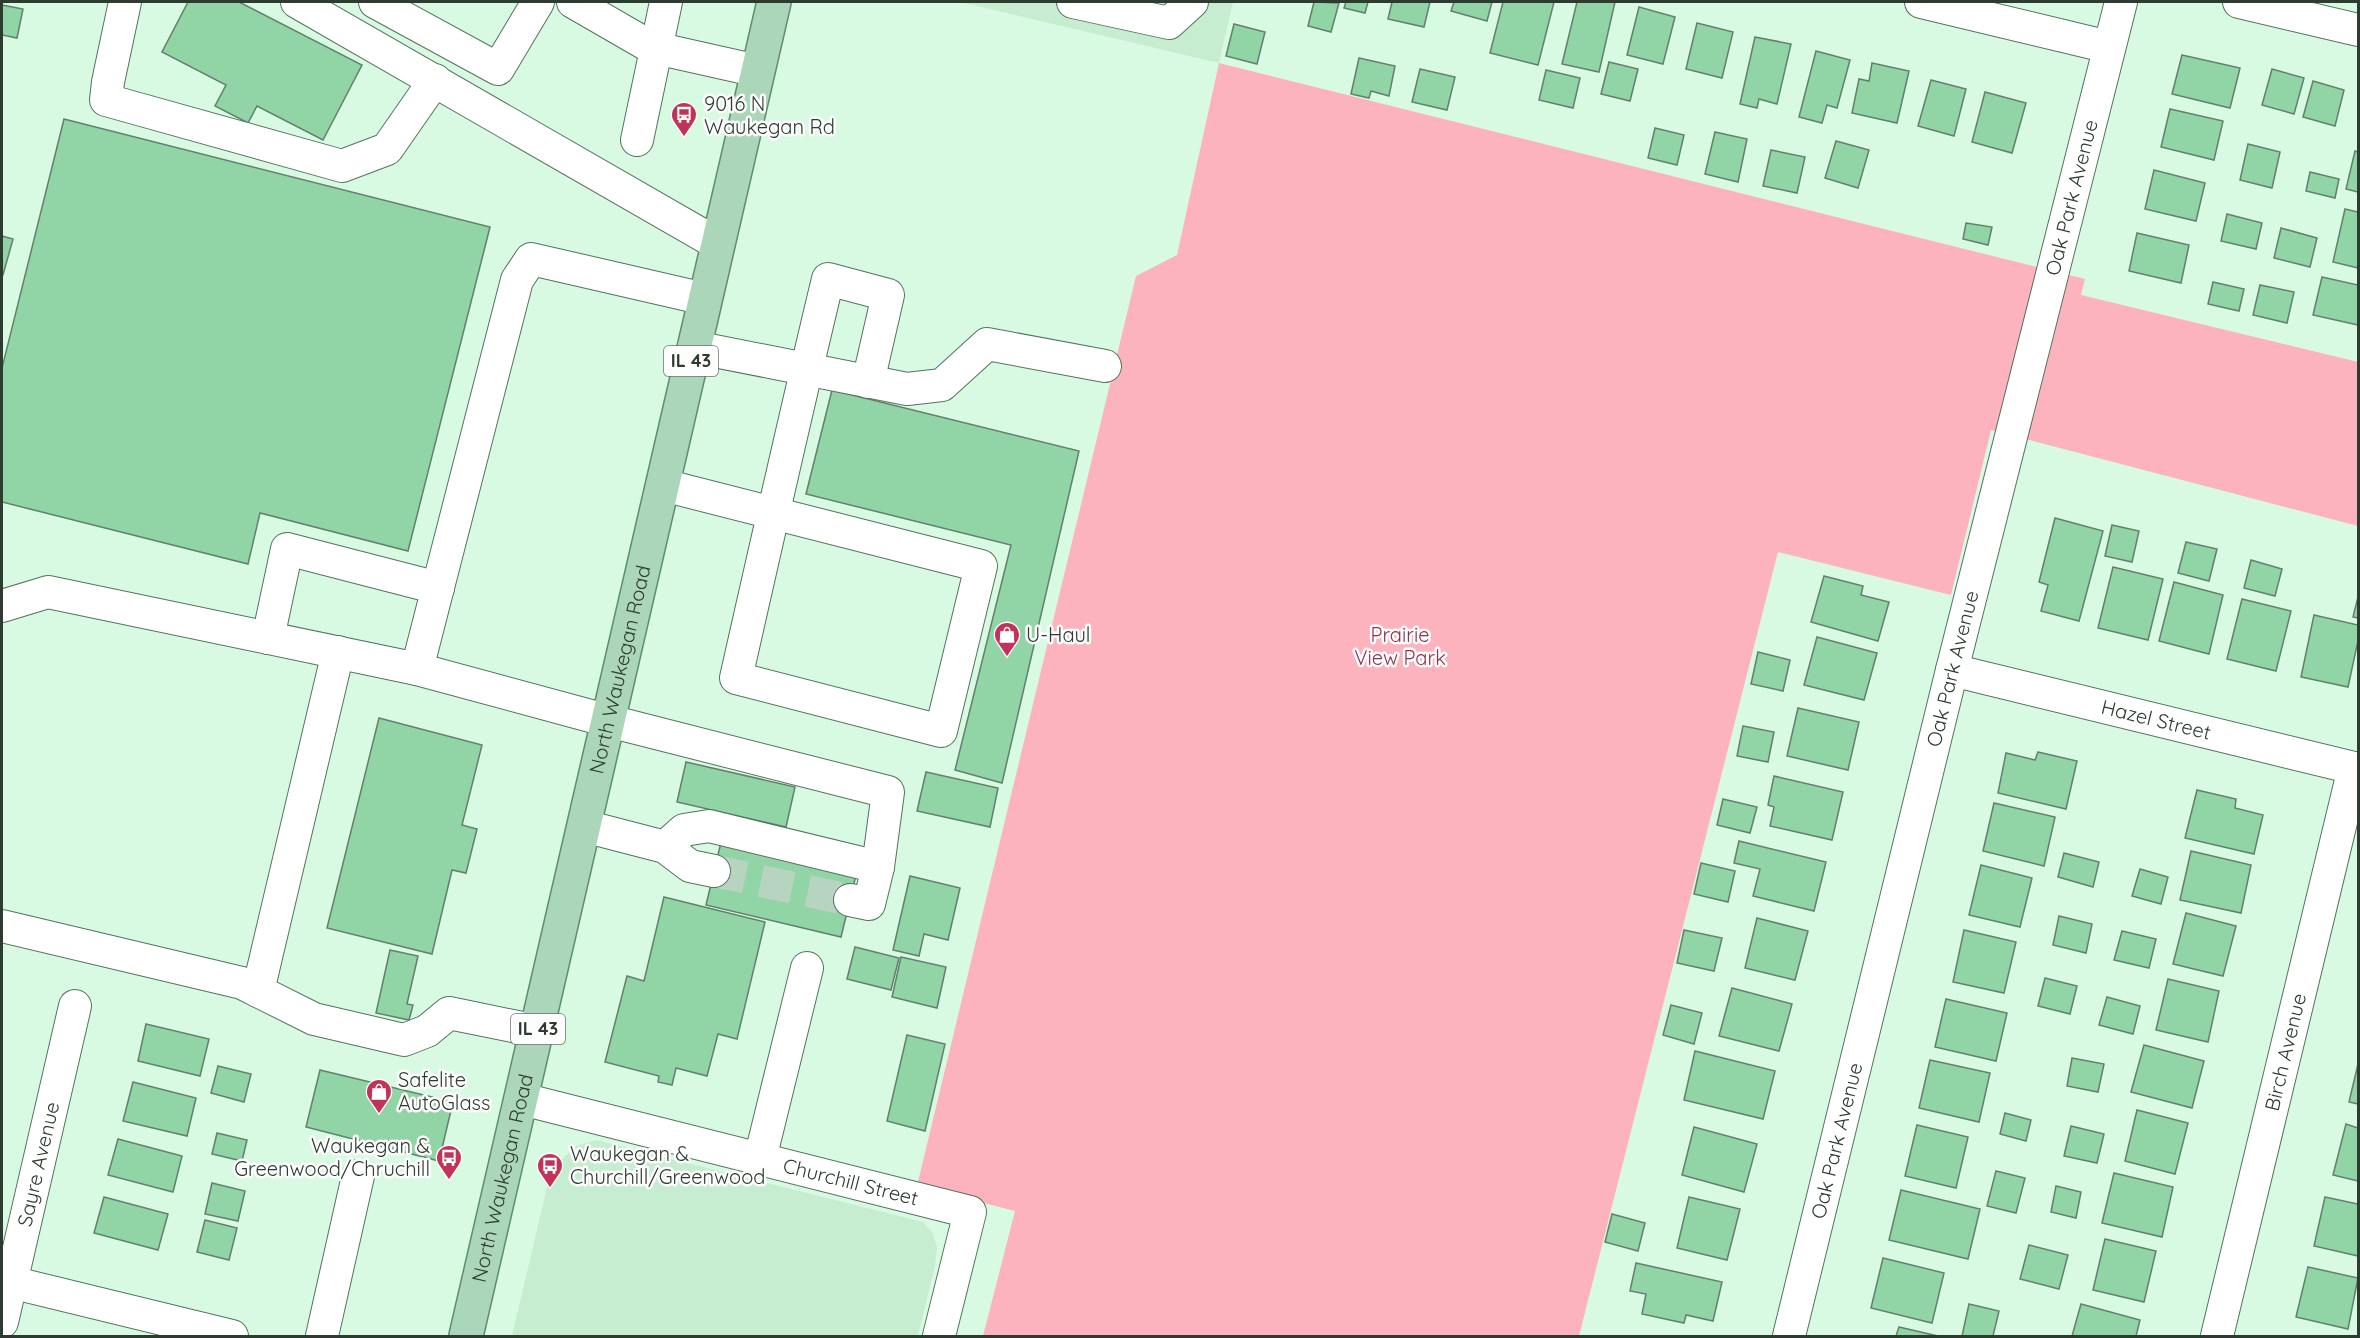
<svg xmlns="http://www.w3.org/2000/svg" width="2360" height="1338" font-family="Quicksand,sans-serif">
  <rect width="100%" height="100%" fill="#d8fae2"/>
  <g fill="#c6edd0">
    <path d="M960,2H1233L1219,63Z"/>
    <path d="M596,1140L923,1222L932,1232L937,1247L935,1266L918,1336H512L551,1170L576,1146Z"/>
  </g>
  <path fill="#fdb3be" d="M1219,63L2085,279L2081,295L2358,362V526L1991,430L1951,595L1778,552L1579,1336H983L1015,1211L917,1186L1136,276L1177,255Z"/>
  <g fill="#91d4a6" stroke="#62816b" stroke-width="1.5">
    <path d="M188,2H239L362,65L323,140L257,106L248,123L215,106L226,85L162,52Z"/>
    <path d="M1314,2L1339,3L1331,32L1308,26Z"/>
    <path d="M1346,2H1368L1365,13L1344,8Z"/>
    <path d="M1392,2H1430L1424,27L1388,19Z"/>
    <path d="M1454,2H1492L1487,21L1451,11Z"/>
    <path d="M1503,2H1554L1538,65L1490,53Z"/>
    <path d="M1577,2H1615L1599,72L1562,64Z"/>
    <path d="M2,5L23,9L17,38L2,35Z"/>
    <path d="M1639,7L1675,17L1663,64L1627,55Z"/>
    <path d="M1697,23L1733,32L1722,78L1686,69Z"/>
    <path d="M1234,24L1265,32L1257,64L1226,56Z"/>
    <path d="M1755,37L1791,44L1777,104L1759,99L1757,108L1740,104Z"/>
    <path d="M1816,51L1850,60L1837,108L1827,105L1822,123L1799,117Z"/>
    <path d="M2182,55L2240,68L2230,108L2172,94Z"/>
    <path d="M1359,58L1395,66L1389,96L1371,91L1369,98L1351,94Z"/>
    <path d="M1609,62L1638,69L1630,101L1601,94Z"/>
    <path d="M1872,63L1909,71L1897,123L1852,113L1859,79L1869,81Z"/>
    <path d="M1420,69L1455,77L1447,110L1412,102Z"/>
    <path d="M2272,69L2304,78L2294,114L2262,105Z"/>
    <path d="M1546,70L1580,78L1573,108L1539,100Z"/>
    <path d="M1931,80L1966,89L1954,136L1918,126Z"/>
    <path d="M2313,81L2344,90L2335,126L2303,117Z"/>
    <path d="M1985,92L2026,103L2012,153L1972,142Z"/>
    <path d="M2170,109L2223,121L2214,160L2161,147Z"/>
    <path d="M64,119L490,227L408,551L260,513L248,564L2,502V368Z"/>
    <path d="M1655,128L1684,135L1677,165L1648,158Z"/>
    <path d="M1715,132L1747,139L1738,182L1705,174Z"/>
    <path d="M1836,141L1869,150L1858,188L1825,178Z"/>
    <path d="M2248,144L2280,152L2272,188L2240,180Z"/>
    <path d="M1771,150L1805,157L1797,193L1763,186Z"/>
    <path d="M2355,151L2358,152V192L2346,189Z"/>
    <path d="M2154,170L2205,183L2196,221L2145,209Z"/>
    <path d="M2310,172L2339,179L2335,198L2306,191Z"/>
    <path d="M2345,209L2358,212V268L2333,262Z"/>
    <path d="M2227,214L2262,223L2256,249L2221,241Z"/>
    <path d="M1966,223L1992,227L1988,245L1963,239Z"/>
    <path d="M2281,228L2317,238L2310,267L2274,258Z"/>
    <path d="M2137,233L2189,245L2181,283L2129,271Z"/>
    <path d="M2,236L13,239L3,275H2Z"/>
    <path d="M2322,277L2358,285V325L2313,315Z"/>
    <path d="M2213,282L2244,289L2239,311L2208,304Z"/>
    <path d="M2260,285L2294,292L2287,323L2253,315Z"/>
    <path d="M832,390L1079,451L1002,783L955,770L1011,545L806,494Z"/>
    <path d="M2055,518L2103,531L2079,621L2041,611L2048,585L2039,582Z"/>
    <path d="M2112,525L2139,531L2132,562L2105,556Z"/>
    <path d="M2186,542L2217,549L2209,581L2178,573Z"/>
    <path d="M2251,560L2282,569L2275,596L2244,588Z"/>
    <path d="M2113,567L2163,579L2148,640L2098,628Z"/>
    <path d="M1824,576L1863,586L1861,595L1889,602L1878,641L1811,622Z"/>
    <path d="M2174,582L2223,595L2209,654L2159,641Z"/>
    <path d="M2358,597V618L2353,617Z"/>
    <path d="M2242,599L2291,611L2276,671L2227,659Z"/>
    <path d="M2314,615L2358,625V641L2348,687L2301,677Z"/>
    <path d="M1817,637L1877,653L1864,700L1804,685Z"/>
    <path d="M1758,652L1790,660L1783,691L1751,684Z"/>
    <path d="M1798,708L1859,722L1848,770L1787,756Z"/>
    <path d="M379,718L482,745L462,825L477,829L466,873L452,870L432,954L327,928Z"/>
    <path d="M1743,726L1774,732L1768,762L1737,756Z"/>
    <path d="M2038,752L2077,761L2066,809L1998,793L2006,753L2035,760Z"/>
    <path d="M686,762L795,787L786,827L677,802Z"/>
    <path d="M926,772L998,788L990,827L917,811Z"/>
    <path d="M1774,776L1843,792L1832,840L1770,826L1774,807L1768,805Z"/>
    <path d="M2197,790L2236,799L2235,808L2263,815L2254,854L2185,838Z"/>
    <path d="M1723,799L1757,807L1750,833L1717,825Z"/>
    <path d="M1994,803L2055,817L2044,866L1983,851Z"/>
    <path d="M722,838L857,871L841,937L706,905Z"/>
    <path d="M1739,841L1826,862L1814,911L1753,896L1760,869L1734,863Z"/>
    <path d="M2191,851L2251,865L2241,913L2180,900Z"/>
    <path d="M2064,853L2099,862L2093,887L2058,877Z"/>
    <path d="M1701,863L1735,871L1728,902L1694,894Z"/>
    <path d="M1981,865L2032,878L2020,927L1969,915Z"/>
    <path d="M2140,869L2168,877L2161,904L2132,896Z"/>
    <path d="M910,876L960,888L948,940L924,934L919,956L893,950Z"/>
    <path d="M664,897L765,922L737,1039L718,1034L707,1076L676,1068L672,1085L658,1082L659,1076L605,1062L627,976L644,981Z"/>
    <path d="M2186,913L2236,926L2223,976L2173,964Z"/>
    <path d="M2059,916L2092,924L2086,953L2053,945Z"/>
    <path d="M1757,918L1808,931L1795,980L1745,968Z"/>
    <path d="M1684,930L1722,938L1714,971L1677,963Z"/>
    <path d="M1964,930L2016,942L2004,993L1953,982Z"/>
    <path d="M2122,931L2156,939L2149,968L2114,960Z"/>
    <path d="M855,947L899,958L891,990L847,979Z"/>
    <path d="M390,950L418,956L407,1004L413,1005L409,1020L376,1013Z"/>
    <path d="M901,957L946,967L937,1008L892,997Z"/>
    <path d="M2045,978L2077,986L2070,1014L2038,1006Z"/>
    <path d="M2168,979L2219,991L2208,1042L2156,1030Z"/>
    <path d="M1732,988L1792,1004L1779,1051L1719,1036Z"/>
    <path d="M2107,997L2140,1006L2133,1034L2099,1025Z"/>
    <path d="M1946,999L2007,1013L1996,1061L1935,1047Z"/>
    <path d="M1671,1005L1702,1013L1694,1044L1663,1035Z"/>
    <path d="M146,1024L209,1039L200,1076L138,1061Z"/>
    <path d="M907,1035L945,1044L925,1131L887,1121Z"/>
    <path d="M2144,1045L2204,1061L2192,1108L2131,1092Z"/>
    <path d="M1695,1051L1775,1071L1763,1119L1684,1100Z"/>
    <path d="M2072,1058L2104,1064L2098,1092L2067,1086Z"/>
    <path d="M1930,1060L1990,1073L1979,1122L1919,1108Z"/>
    <path d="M2358,1064V1104L2349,1102Z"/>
    <path d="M218,1066L251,1074L244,1102L211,1093Z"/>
    <path d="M320,1070L453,1102L439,1161L306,1127Z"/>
    <path d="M133,1082L196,1098L187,1136L123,1121Z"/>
    <path d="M2137,1110L2188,1123L2175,1174L2125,1161Z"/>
    <path d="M2005,1113L2031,1120L2026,1141L2000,1134Z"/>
    <path d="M2346,1124L2358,1128V1181L2333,1175Z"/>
    <path d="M1917,1125L1968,1137L1956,1188L1905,1176Z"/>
    <path d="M2071,1126L2104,1134L2097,1163L2064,1156Z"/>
    <path d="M1694,1127L1757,1144L1744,1192L1682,1175Z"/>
    <path d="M217,1133L247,1140L242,1161L212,1154Z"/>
    <path d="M118,1139L182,1156L173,1192L108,1175Z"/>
    <path d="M1996,1171L2025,1178L2016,1213L1987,1206Z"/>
    <path d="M2114,1173L2173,1187L2162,1237L2102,1223Z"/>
    <path d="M212,1183L245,1191L238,1221L205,1214Z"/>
    <path d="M2056,1186L2081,1192L2076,1218L2051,1212Z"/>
    <path d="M1901,1190L1980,1209L1968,1259L1889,1240Z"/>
    <path d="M104,1197L168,1214L158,1250L94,1233Z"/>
    <path d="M1689,1197L1740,1209L1727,1260L1677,1248Z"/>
    <path d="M2325,1197L2358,1204V1256L2314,1246Z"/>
    <path d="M1612,1214L1645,1223L1638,1251L1605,1242Z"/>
    <path d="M205,1220L237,1228L229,1260L197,1252Z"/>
    <path d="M2105,1239L2156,1251L2144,1302L2093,1290Z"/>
    <path d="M2029,1245L2068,1255L2059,1289L2020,1279Z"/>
    <path d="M1883,1258L1944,1273L1932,1323L1871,1308Z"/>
    <path d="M1636,1263L1722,1282L1713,1321L1686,1315L1684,1323L1642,1314L1646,1294L1630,1291Z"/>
    <path d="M2308,1267L2358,1278L2348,1329L2296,1317Z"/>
    <path d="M1969,1304L1999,1311L1993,1336H1962Z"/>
    <path d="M2081,1304L2140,1320L2136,1336H2072Z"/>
    <path d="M1899,1327L1938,1336H1896Z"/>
  </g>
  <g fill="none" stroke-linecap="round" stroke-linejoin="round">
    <path stroke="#b6d4bf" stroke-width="32" stroke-dasharray="32 16" stroke-linecap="butt" d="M714,871L850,900"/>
    <defs>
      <g id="minor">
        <path d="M125,2L108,82L106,100L342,166L387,149L435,80"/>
        <path d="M297,2L718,244"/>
        <path d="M375,2L498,69L538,2"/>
        <path d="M573,2L651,47L758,71"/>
        <path d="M1073,2L1169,23L1192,2"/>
        <path d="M1921,2L2109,47"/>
        <path d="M2239,2L2358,30"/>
        <path d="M637,140L666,2"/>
        <path d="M694,347L907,389L942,385L987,344L1105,366"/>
        <path d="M663,485L981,566L941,731L736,678C766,545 796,412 828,279L888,295L868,382"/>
        <path d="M2,606L48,592L417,669L609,721L888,792L878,867L869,904L850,900"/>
        <path d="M268,638L287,549L438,588"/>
        <path d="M417,669L517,280L531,259L705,299"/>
        <path id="s1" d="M1952,670L2358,769"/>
        <path d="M584,826L665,847L690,866L714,871"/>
        <path d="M665,847L684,830L709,826L878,867"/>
        <path d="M2,926L242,983L314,1019L404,1040L427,1031L449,1013L537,1031"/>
        <path d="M258,991L338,652"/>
        <path id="s2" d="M522,1099L970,1212L939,1336"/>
        <path d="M760,1159L807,968"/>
        <path d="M2,1280L232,1336"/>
        <path id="s3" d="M2,1322L75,1006"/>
        <path d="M322,1336L358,1176"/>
        <path id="s4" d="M1789,1336L1952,670L2121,2"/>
        <path id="s5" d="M2217,1336L2354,768"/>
      </g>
      <g id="major">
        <path id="s6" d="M466,1336L774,2"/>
      </g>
    </defs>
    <use href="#minor" stroke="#55735e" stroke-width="34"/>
    <use href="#major" stroke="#5b8e6c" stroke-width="36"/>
    <use href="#minor" stroke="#fff" stroke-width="32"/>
    <use href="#major" stroke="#abd6b9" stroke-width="33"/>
  </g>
  <defs>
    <symbol id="bus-pin" viewBox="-11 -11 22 30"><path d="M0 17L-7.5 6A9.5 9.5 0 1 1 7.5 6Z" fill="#c2335b" stroke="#fdfdfd"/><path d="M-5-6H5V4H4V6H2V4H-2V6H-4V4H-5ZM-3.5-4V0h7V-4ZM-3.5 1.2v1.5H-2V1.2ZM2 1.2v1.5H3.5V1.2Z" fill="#fff"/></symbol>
    <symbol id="shop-pin" viewBox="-11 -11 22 30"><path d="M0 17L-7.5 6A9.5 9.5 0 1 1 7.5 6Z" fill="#c2335b" stroke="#fdfdfd"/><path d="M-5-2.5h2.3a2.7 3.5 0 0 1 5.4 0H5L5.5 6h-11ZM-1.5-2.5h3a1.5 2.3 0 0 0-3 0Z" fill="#fff"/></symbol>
  </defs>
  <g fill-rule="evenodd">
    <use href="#bus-pin" x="669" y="100" width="30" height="40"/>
    <use href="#shop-pin" x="992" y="620" width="30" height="40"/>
    <use href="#shop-pin" x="364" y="1077" width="30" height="40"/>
    <use href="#bus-pin" x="434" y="1143" width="30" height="40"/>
    <use href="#bus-pin" x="535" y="1151" width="30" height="40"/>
  </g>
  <g text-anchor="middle" stroke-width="5" stroke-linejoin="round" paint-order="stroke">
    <g fill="#fdfdfd" stroke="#6c756e" stroke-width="1.5">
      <rect x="664" y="346" width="54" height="30" rx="4.5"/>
      <rect x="511" y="1014" width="54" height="30" rx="4.5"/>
    </g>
    <g font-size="18" font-weight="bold" fill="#2e3b31">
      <text x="691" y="367">IL 43</text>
      <text x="538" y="1035">IL 43</text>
    </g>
    <g font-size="20" fill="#2e3b31" stroke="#fdfdfd" text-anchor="start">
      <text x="704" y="111">9016 N<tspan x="704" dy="23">Waukegan Rd</tspan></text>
      <text x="1026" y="642">U-Haul</text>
      <text x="398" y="1087">Safelite<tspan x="398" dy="23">AutoGlass</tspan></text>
      <text x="430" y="1153" text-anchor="end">Waukegan &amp;<tspan x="430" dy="23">Greenwood/Chruchill</tspan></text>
      <text x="570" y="1161">Waukegan &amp;<tspan x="570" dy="23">Churchill/Greenwood</tspan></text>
    </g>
    <g font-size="20" fill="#2e3b31" stroke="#fdfdfd">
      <text dy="7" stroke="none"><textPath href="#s4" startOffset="1173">Oak Park Avenue</textPath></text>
      <text dy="7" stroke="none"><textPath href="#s4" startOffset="687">Oak Park Avenue</textPath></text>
      <text dy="7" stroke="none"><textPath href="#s6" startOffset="684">North Waukegan Road</textPath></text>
      <text dy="7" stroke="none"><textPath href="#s1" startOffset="210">Hazel Street</textPath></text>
      <text dy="7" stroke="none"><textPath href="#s5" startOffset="292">Birch Avenue</textPath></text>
      <text dy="7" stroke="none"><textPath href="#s4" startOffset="201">Oak Park Avenue</textPath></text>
      <text dy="7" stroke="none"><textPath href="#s3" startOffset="162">Sayre Avenue</textPath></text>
      <text dy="7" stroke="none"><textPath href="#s6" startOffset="162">North Waukegan Road</textPath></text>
      <text dy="7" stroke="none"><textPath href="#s2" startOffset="339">Churchill Street</textPath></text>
    </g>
    <g font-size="20" fill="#8e3348" stroke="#fdfdfd">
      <text x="1400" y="642">Prairie<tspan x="1400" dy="23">View Park</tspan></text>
    </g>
  </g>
  <rect width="2360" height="1338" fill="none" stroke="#2e3b31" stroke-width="6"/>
</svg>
